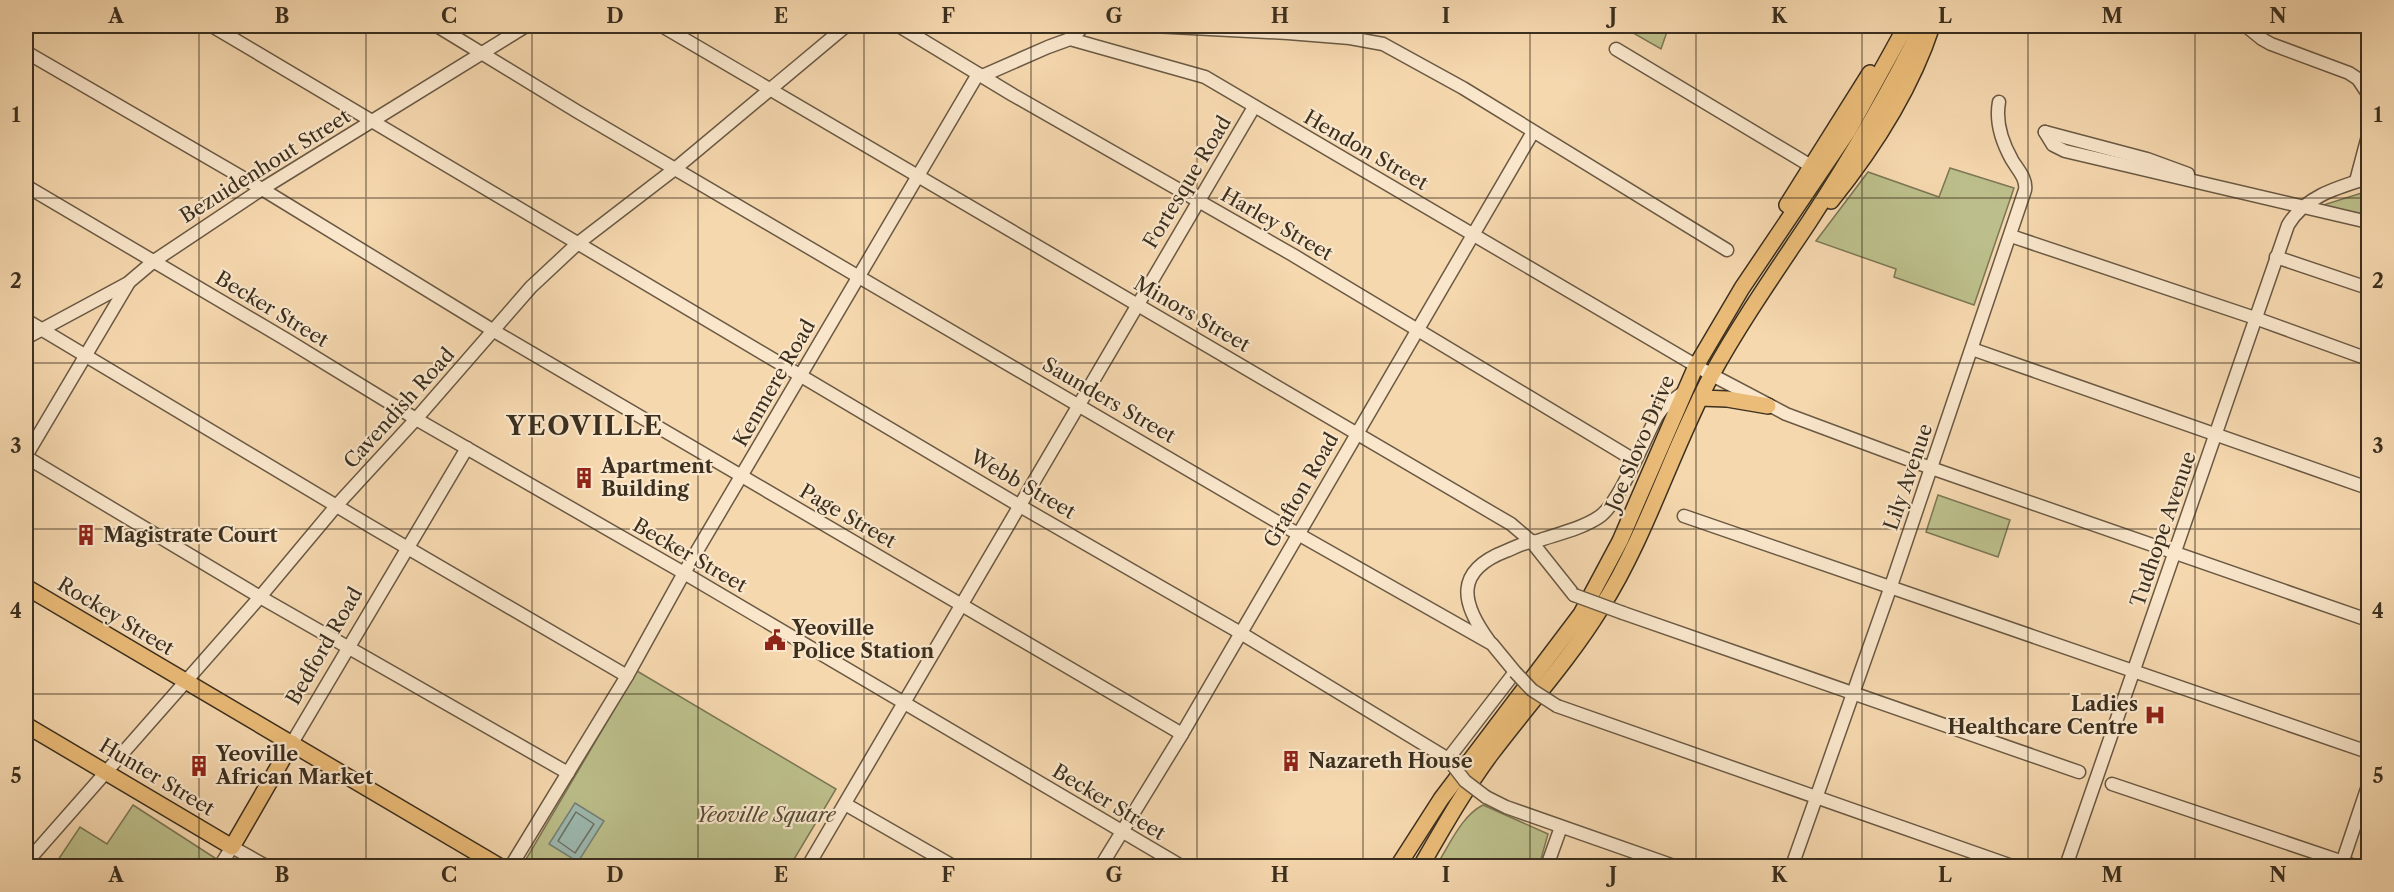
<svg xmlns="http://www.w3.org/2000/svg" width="2394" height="892" font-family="'Libre Caslon Text',serif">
  <rect width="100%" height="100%" fill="#f6d8af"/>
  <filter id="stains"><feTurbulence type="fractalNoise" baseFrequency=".00333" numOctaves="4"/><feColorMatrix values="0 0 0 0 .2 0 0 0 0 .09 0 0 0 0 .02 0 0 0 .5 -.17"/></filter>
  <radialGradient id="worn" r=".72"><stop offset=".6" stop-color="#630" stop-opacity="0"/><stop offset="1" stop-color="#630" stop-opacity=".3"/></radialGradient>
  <g fill="#bcbf8b" stroke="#7c7755" stroke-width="1.5">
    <path d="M1621,26H1669L1661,49Z"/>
    <path d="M1950,168L2014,188L1974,305L1894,277L1896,269L1816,241L1868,172L1939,197Z"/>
    <path d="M2368,191V216L2320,206Z"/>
    <path d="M1938,495L2010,520L1998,557L1926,532Z"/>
    <path d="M637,671L836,789L790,866H522Z"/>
    <path d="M133,805L215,858L209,866H62L56,863L80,827L107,844Z"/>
    <path d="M1483,805L1548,834L1539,866H1436C1449,846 1461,816 1483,805Z"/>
  </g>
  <path fill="#9db9b0" stroke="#768276" stroke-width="1.5" d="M575,803L604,821L578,862L549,844Z"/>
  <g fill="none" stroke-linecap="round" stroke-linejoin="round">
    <path stroke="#6c7468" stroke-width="1.5" d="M576,812L594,824L575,853L558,841Z"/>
    <defs>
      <g id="minor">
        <path d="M212,26L1020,506L1239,632L1448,759L1515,672L1492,644L1298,534L859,277L578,112L437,26"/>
        <path d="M662,26L1511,524L1531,541L1574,595"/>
        <path d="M899,26L1013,95L1293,255L1634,460"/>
        <path d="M1153,26L1288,33L1350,38L1383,44L1463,88L1727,250"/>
        <path d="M2246,26L2262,39L2271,44L2349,73L2358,79L2368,94"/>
        <path d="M1070,39L1084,26"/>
        <path d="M1616,49L1811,166"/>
        <path d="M26,52L262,189L494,331L1182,734"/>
        <path d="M982,76L1048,47L1070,39L1205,77L1712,375L1786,414L1931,468L2368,620"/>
        <path d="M2045,132L2053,145L2065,151L2368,222"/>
        <path d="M2045,132L2147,159L2188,174"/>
        <path d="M2356,181L2368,136"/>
        <path d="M26,186L287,340L416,419L684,573L1181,866"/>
        <path d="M2011,236L2255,318L2368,359"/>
        <path d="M2276,257L2368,288"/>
        <path d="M26,320L370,526L627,676"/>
        <path d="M26,338L128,283L154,261L262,189L526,26"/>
        <path d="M1972,349L2368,488"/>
        <path d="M26,456L128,284"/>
        <path d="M26,457L260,597L568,773"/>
        <path d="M1684,516L2368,752"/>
        <path d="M1623,613L2079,772"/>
        <path d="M1489,641C1461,603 1454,571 1506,551C1516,547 1526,541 1537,541C1557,534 1581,529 1599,517C1619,504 1644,440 1657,416L1663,408L1685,391"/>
        <path d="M1557,706L2012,866"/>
        <path d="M292,743L467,448"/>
        <path d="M2112,784L2355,866"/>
        <path d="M1486,797L1506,807L1674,866"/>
        <path d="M845,804L953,866"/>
        <path d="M26,863L260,597L337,505L416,419L531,287L577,244L676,168L846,26"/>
        <path d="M220,866L232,847L266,866"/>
        <path d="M511,866L627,676L684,573L978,74"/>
        <path d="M808,866L1254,107"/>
        <path d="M1101,866L1182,734L1533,132"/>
        <path d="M1547,866L1561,827"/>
        <path d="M1792,866L1891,586L2025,190C2027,179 2018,170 2012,160C2002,142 1995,123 1999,102"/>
        <path d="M2066,866L2288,225C2305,196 2339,187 2368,178"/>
        <path d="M2341,866L2368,786"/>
      </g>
      <g id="major">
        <path d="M1831,201C1873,149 1911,90 1932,26"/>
        <path d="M1787,205L1870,73"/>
        <path d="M1700,398L1727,399L1768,406"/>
        <path d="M26,587L499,866"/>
        <path d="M26,725L232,847L292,743"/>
        <path d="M1398,866L1441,799L1581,614L1620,541L1696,366L1742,288L1848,131L1906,26"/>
        <path d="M1421,866C1443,828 1465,789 1491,754C1528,705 1569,660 1601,608C1647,535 1671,452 1711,376C1740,323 1775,273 1809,222C1850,159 1889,93 1922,26"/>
      </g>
    </defs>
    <use href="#minor" stroke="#6a5943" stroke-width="15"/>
    <use href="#major" stroke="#3b2f1f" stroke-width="18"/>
    <use href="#minor" stroke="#f9e6cb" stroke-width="12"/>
    <use href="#major" stroke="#ebbc78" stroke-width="15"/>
    <defs>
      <g id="minor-bridge">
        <path d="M1574,595L1623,613"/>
        <path d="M1515,672L1532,690L1557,706"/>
        <path d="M1448,759L1465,781L1486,797"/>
      </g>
    </defs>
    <use href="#minor-bridge" stroke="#6a5943" stroke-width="15" stroke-linecap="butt"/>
    <use href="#minor-bridge" stroke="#f9e6cb" stroke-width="12"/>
  </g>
  <path fill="none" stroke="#3b2f1f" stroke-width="1.5" stroke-opacity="0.55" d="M199,26V866M366,26V866M532,26V866M698,26V866M864,26V866M1031,26V866M1197,26V866M1363,26V866M1530,26V866M1696,26V866M1862,26V866M2028,26V866M2195,26V866M26,198H2368M26,363H2368M26,529H2368M26,694H2368"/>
  <defs>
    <symbol id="building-bare" viewBox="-9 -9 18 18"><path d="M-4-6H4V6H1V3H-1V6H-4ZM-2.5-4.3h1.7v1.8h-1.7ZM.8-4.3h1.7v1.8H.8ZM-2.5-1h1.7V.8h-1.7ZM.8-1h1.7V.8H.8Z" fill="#8f2418" stroke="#f9e6cb" stroke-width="2.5" paint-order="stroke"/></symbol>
    <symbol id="civic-bare" viewBox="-9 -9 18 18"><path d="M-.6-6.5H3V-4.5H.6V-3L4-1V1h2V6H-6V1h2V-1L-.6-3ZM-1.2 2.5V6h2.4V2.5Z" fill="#8f2418" stroke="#f9e6cb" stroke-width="2.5" paint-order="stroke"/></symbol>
    <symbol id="hospital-bare" viewBox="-9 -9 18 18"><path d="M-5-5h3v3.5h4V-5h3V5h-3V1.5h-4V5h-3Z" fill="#8f2418" stroke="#f9e6cb" stroke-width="2.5" paint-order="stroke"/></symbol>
  </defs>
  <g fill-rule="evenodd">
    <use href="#building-bare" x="569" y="463" width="30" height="30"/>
    <use href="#building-bare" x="71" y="520" width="30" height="30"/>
    <use href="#civic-bare" x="760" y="625" width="30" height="30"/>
    <use href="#hospital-bare" x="2140" y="700" width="30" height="30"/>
    <use href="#building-bare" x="1276" y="746" width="30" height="30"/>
    <use href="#building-bare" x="184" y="751" width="30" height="30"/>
  </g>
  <g text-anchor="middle" stroke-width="4.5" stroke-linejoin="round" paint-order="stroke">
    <g font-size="20" fill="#3b2f1f" stroke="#f9e6cb">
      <text transform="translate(1366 150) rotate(30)" y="7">Hendon Street</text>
      <text transform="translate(265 166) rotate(-32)" y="7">Bezuidenhout Street</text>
      <text transform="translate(1187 182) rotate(-59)" y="7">Fortesque Road</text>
      <text transform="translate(1277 224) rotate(30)" y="7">Harley Street</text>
      <text transform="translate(272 309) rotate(31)" y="7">Becker Street</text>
      <text transform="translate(1192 314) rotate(30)" y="7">Minors Street</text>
      <text transform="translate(774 383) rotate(-60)" y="7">Kenmere Road</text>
      <text transform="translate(1109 400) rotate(30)" y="7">Saunders Street</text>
      <text transform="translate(399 408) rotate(-48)" y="7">Cavendish Road</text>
      <text transform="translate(1640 443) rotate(-67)" y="7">Joe Slovo Drive</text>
      <text transform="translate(1908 477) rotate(-71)" y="7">Lily Avenue</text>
      <text transform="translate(1023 484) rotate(30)" y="7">Webb Street</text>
      <text transform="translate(1301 490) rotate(-60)" y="7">Grafton Road</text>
      <text transform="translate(848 516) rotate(30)" y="7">Page Street</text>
      <text transform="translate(2163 529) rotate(-71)" y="7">Tudhope Avenue</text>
      <text transform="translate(690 555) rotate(30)" y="7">Becker Street</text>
      <text transform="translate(116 616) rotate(31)" y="7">Rockey Street</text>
      <text transform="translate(324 646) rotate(-60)" y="7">Bedford Road</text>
      <text transform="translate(157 777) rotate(31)" y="7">Hunter Street</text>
      <text transform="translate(1109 802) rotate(31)" y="7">Becker Street</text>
    </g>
    <g font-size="20" font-weight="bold" fill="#3b2f1f" stroke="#f9e6cb" text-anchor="start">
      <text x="601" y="473">Apartment<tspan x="601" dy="23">Building</tspan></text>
      <text x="103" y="542">Magistrate Court</text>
      <text x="792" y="635">Yeoville<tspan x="792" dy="23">Police Station</tspan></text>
      <text x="2138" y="711" text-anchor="end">Ladies<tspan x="2138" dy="23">Healthcare Centre</tspan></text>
      <text x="216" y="761">Yeoville<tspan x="216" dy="23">African Market</tspan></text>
      <text x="1308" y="768">Nazareth House</text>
    </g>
    <g font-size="20" font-style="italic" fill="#554c35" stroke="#f9e6cb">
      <text x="766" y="822">Yeoville Square</text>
    </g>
    <g font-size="26" font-weight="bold" letter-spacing="1.5" fill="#3b2f1f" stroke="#f9e6cb">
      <text x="585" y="435">YEOVILLE</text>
    </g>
  </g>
  <rect width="2394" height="892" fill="none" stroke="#f6d8af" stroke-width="66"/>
  <rect x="33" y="33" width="2328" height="826" fill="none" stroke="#3b2f1f" stroke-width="2"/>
  <g font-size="20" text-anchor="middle" font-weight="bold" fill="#3b2f1f">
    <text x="116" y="23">A</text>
    <text x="282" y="23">B</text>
    <text x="449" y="23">C</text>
    <text x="615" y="23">D</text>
    <text x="781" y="23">E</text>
    <text x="948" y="23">F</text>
    <text x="1114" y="23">G</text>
    <text x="1280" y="23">H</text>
    <text x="1446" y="23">I</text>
    <text x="1613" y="23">J</text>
    <text x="1779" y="23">K</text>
    <text x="1945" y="23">L</text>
    <text x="2112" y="23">M</text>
    <text x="2278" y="23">N</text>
    <text x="16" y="122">1</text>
    <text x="2378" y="122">1</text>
    <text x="16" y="288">2</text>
    <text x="2378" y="288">2</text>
    <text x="16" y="453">3</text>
    <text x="2378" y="453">3</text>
    <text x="16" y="618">4</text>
    <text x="2378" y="618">4</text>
    <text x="16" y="783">5</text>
    <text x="2378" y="783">5</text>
    <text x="116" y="882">A</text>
    <text x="282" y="882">B</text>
    <text x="449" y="882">C</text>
    <text x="615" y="882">D</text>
    <text x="781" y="882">E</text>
    <text x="948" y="882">F</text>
    <text x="1114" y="882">G</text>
    <text x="1280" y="882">H</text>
    <text x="1446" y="882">I</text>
    <text x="1613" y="882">J</text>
    <text x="1779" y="882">K</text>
    <text x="1945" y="882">L</text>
    <text x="2112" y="882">M</text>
    <text x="2278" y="882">N</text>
  </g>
  <rect width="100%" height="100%" filter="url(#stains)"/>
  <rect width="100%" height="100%" fill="url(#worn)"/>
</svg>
